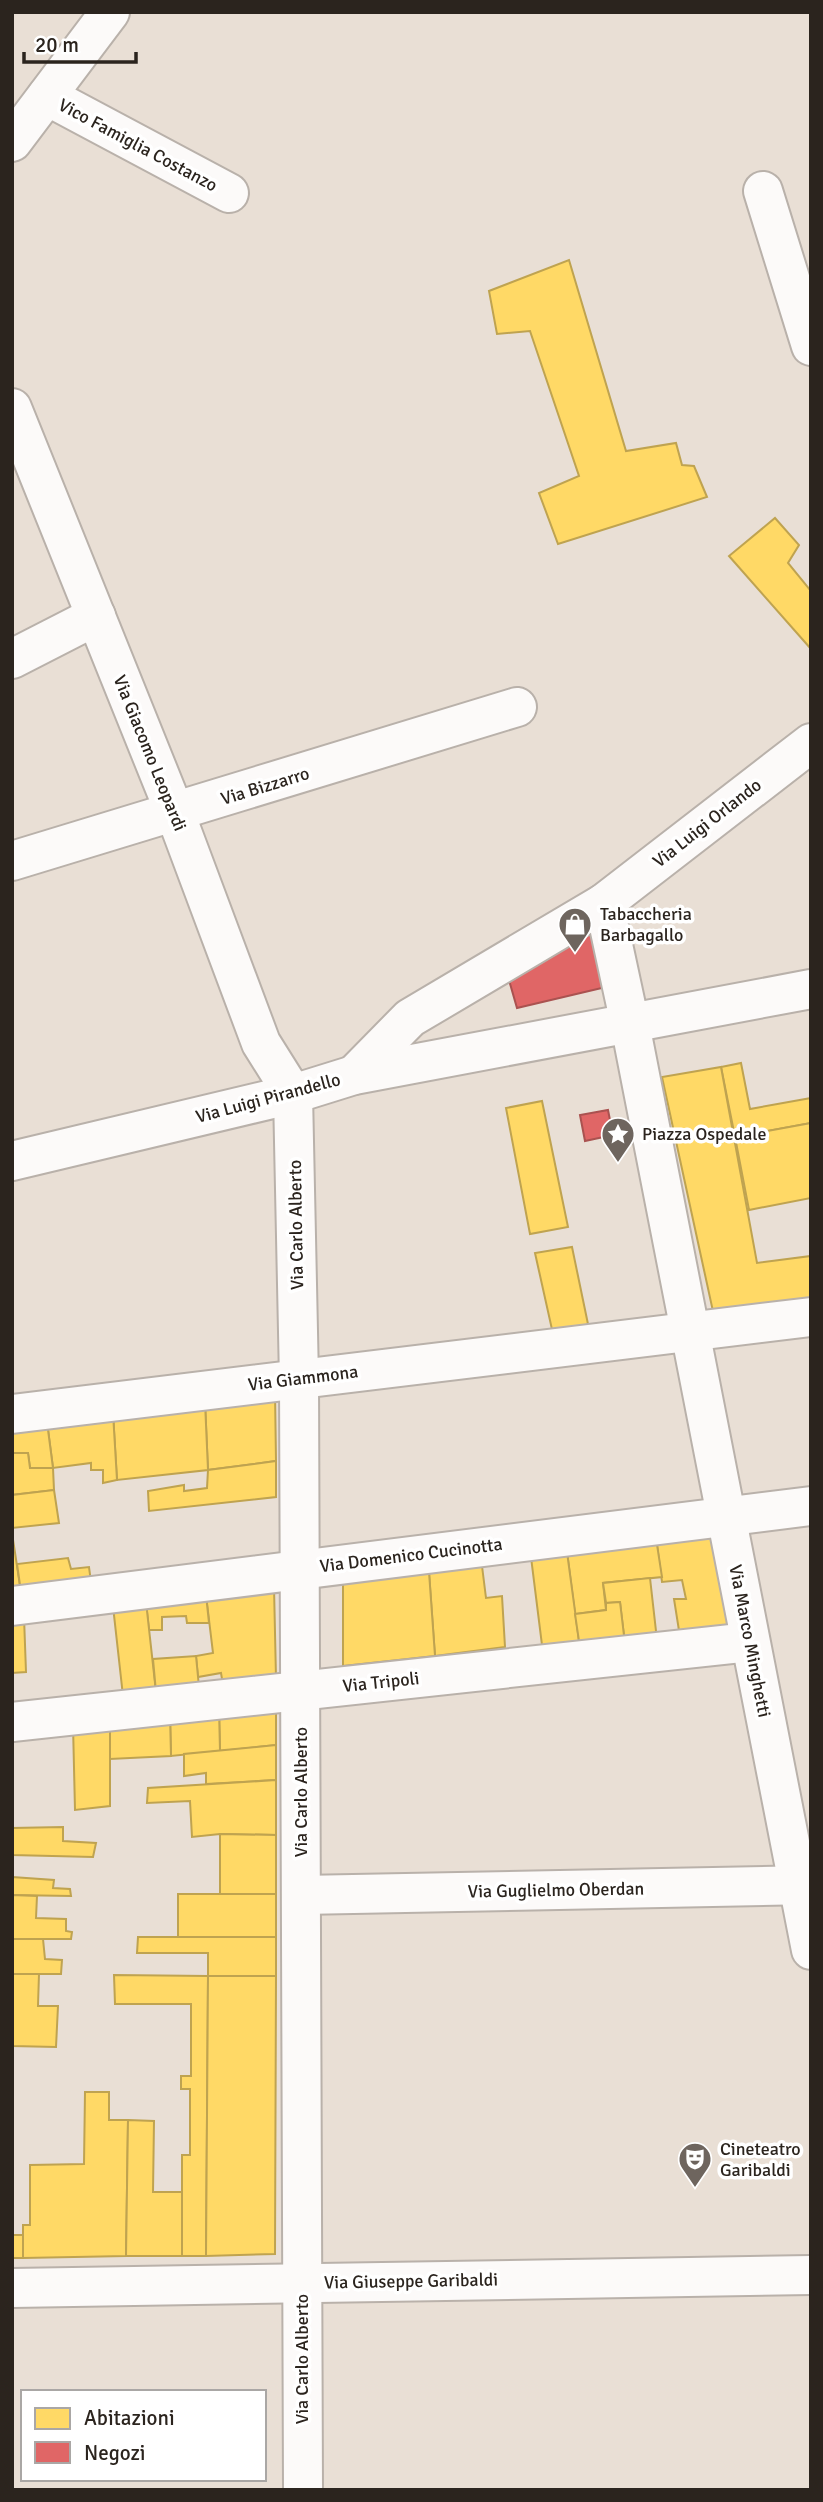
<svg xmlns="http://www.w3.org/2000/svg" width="823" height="2502" font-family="Signika,sans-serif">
  <rect width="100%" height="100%" fill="#e9dfd5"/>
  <g fill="#ffd966" stroke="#bfa350" stroke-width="2">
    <path d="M569,260L626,451L676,443L682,465L694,466L707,497L558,544L539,493L579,476L530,331L497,334L489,291Z"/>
    <path d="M775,518L799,545L788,563L811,591V649L729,556Z"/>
    <path d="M741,1063L750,1109L811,1098V1123L735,1137L721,1067Z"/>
    <path d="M721,1067L757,1263L811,1256V1302L714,1316L662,1077Z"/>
    <path d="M542,1101L568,1227L530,1234L506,1108Z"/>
    <path d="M811,1123V1198L749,1210L735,1137Z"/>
    <path d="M572,1247L589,1329L553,1334L535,1253Z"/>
    <path d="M275,1392L276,1461L208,1470L205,1402Z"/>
    <path d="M205,1402L208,1470L117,1480L113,1413Z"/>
    <path d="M113,1413L117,1480L103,1483V1470H91V1463L53,1468L47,1422Z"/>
    <path d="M47,1422L53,1468H30L28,1453H12V1427Z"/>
    <path d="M12,1453H28L30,1468H53L54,1490L12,1495Z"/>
    <path d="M276,1461V1497L149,1511L148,1491L184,1485V1491L207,1488L208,1470Z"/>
    <path d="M54,1490L59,1523L12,1528V1495Z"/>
    <path d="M712,1531L729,1632L680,1637L674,1599H686L682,1580L662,1582L656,1538Z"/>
    <path d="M12,1533L21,1592L12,1593Z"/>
    <path d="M656,1538L662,1577L603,1583L606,1610L575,1614L567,1552Z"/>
    <path d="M567,1552L580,1648L543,1653L531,1557Z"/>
    <path d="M68,1558L71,1569L89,1567L91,1582L21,1592L17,1564Z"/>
    <path d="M482,1566L486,1598L502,1596L505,1647L435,1656L429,1572Z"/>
    <path d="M429,1572L435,1656L343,1666V1582Z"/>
    <path d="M650,1578L657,1640L625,1644L620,1602L606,1603L603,1583Z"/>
    <path d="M274,1587L276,1678L223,1685L221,1673L198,1677L196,1656L213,1653L206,1595Z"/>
    <path d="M206,1595L209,1623H187L186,1616L162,1617V1630H149L146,1602Z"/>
    <path d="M146,1602L156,1692L123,1696L113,1606Z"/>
    <path d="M620,1602L625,1644L580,1648L575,1614L606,1610V1603Z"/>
    <path d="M24,1617L26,1672L12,1673V1618Z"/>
    <path d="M196,1656L199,1687L156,1692L153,1659Z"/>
    <path d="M276,1703V1745L220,1751L219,1709Z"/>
    <path d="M219,1709L220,1751L171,1756L170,1715Z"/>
    <path d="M170,1715L171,1756L110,1759V1721Z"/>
    <path d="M110,1721V1806L75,1810L73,1725Z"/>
    <path d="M276,1745V1780L206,1784V1773L184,1776V1754Z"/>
    <path d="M276,1780V1835L220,1834L192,1837L190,1801L147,1803L148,1788Z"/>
    <path d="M63,1827V1841L96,1843L93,1857L12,1855V1828Z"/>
    <path d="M220,1834L276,1835V1894H220Z"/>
    <path d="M12,1877L54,1880L53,1888L70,1889L71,1896L12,1895Z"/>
    <rect x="178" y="1894" width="98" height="43"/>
    <path d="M12,1895L37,1896L36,1918L66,1919V1931L72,1932L71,1939H12Z"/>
    <path d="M138,1937H276V1976H208V1953H137Z"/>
    <path d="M12,1939H43L45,1959L62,1960L61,1974H12Z"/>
    <path d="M12,1974H39L38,2006H58L56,2047L12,2046Z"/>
    <path d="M114,1975L208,1976L206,2256H182V2155H190V2089H181V2076H191V2004H115Z"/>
    <path d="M208,1976H276L275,2254L206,2256Z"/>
    <path d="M85,2092H109V2120H128L126,2256L23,2258V2225H30V2165L84,2164Z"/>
    <path d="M128,2120L154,2121L153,2192H182V2256H126Z"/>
    <rect x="12" y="2235" width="11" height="23"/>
  </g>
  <g fill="#e06666" stroke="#aa5250" stroke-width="2">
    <path d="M593,928L606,987L517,1008L509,980Z"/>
    <path d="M608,1110L613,1135L585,1141L580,1115Z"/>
  </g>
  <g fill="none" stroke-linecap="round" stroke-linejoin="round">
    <defs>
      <g id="minor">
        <path d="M47,96L229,193"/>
        <path d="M763,191L811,346"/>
        <path d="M12,408L175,813L261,1043L293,1094L299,1379L303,2490"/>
        <path d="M12,659L96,616"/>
        <path d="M12,861L517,707"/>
        <path d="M604,903L630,1024L811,1950"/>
        <path d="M354,1075L410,1018L604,903L811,743"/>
        <path d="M12,1161L293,1094L354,1075L811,989"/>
        <path d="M12,1414L811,1317"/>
        <path d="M12,1606L811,1506"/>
        <path d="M12,1722L750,1642"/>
        <path d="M301,1895L811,1885"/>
        <path d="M12,2288L811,2275"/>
      </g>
      <path id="major" d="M12,142L110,12"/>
    </defs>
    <use href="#minor" stroke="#b9b1aa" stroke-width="42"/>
    <use href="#major" stroke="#b9b1aa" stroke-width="42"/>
    <use href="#minor" stroke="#fcfaf9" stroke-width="38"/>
    <use href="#major" stroke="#fcfaf9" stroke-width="38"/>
  </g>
  <defs>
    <symbol id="shop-pin" viewBox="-11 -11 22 30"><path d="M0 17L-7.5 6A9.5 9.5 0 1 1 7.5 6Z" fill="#6e655e" stroke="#fff"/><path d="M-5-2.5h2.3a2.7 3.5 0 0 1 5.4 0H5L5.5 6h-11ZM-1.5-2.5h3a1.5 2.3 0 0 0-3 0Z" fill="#fff"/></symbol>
    <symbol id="sight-pin" viewBox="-11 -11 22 30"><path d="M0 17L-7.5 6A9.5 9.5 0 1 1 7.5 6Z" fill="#6e655e" stroke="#fff"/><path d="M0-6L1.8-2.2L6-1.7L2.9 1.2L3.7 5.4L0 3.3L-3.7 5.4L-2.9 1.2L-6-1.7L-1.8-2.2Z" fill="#fff"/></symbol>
    <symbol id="theatre-pin" viewBox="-11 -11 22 30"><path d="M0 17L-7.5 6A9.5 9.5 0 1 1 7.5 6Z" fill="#6e655e" stroke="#fff"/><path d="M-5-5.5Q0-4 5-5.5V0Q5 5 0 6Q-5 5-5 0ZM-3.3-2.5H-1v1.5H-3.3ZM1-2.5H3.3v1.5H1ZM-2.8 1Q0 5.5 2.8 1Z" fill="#fff"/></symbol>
  </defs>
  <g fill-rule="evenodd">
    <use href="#shop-pin" x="556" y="905" width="38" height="52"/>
    <use href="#sight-pin" x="599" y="1115" width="38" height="52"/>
    <use href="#theatre-pin" x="676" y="2140" width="38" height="52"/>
  </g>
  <g text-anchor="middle" stroke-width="7" stroke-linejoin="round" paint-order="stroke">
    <g font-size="18" fill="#2b241e" stroke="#fff">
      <text transform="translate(138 145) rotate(28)" y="6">Vico Famiglia Costanzo</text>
      <text transform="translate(150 753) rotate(68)" y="6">Via Giacomo Leopardi</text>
      <text transform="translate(265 786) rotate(-17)" y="6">Via Bizzarro</text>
      <text transform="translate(707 823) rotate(-38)" y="6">Via Luigi Orlando</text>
      <text transform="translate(268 1098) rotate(-15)" y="6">Via Luigi Pirandello</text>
      <text transform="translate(296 1225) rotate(-91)" y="6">Via Carlo Alberto</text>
      <text transform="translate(303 1378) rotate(-7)" y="6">Via Giammona</text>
      <text transform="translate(411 1555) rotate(-7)" y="6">Via Domenico Cucinotta</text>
      <text transform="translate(750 1641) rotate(79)" y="6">Via Marco Minghetti</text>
      <text transform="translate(381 1682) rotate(-6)" y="6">Via Tripoli</text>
      <text transform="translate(301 1792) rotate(-90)" y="6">Via Carlo Alberto</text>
      <text transform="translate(556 1890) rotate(-1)" y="6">Via Guglielmo Oberdan</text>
      <text transform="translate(411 2281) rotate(-1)" y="6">Via Giuseppe Garibaldi</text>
      <text transform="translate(302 2359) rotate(-90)" y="6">Via Carlo Alberto</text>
    </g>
    <g font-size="18" fill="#2b241e" stroke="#fff" text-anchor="start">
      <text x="600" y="920">Tabaccheria<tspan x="600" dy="21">Barbagallo</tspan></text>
      <text x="642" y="1140">Piazza Ospedale</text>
      <text x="720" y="2155">Cineteatro<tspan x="720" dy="21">Garibaldi</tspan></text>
    </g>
  </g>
  <rect width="823" height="2502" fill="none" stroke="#2b241e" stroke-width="28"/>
  <rect x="21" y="2390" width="245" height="91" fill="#ffffff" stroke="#aaa7a5" stroke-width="2"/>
  <rect x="35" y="2408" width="35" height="21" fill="#ffd966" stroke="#aaa7a5" stroke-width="2"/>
  <text x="84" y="2425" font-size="21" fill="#2b241e">Abitazioni</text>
  <rect x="35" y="2442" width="35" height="21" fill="#e06666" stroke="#aaa7a5" stroke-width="2"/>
  <text x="84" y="2460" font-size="21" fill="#2b241e">Negozi</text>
  <path d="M24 52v10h112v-10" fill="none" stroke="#2b241e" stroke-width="3.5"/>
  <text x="35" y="52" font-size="21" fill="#2b241e" stroke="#ffffff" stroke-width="5" paint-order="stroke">20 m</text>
</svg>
